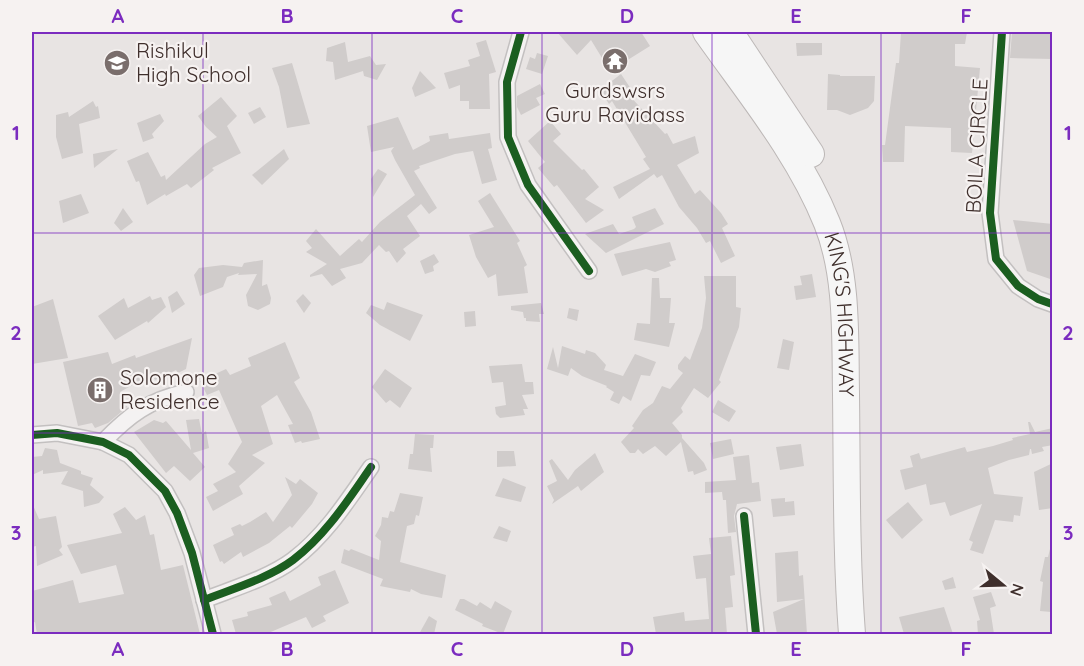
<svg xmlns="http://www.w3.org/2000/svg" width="1084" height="666" font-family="Quicksand,sans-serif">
  <rect width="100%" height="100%" fill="#e8e4e3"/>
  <g fill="#d0cccb">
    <path d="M557,32H641L650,46L610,71L591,40L577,55Z"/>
    <path d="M901,32H967L965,44H955V66L980,68L972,153L951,152V128L905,126L904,162H883L882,145H885L896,63H899Z"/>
    <path d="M1012,32H1053V59L1010,58Z"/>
    <path d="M486,40L496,72L489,74L490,109H469V101H460V85L449,89L444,73L470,66L468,60L480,56L476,43Z"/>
    <path d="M345,42L348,62L370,56L376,65L386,64L377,80L364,76L363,71L335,80L333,62L326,61L327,48Z"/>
    <path d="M796,43H822V55L797,56Z"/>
    <path d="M537,53L548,56L542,74L526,69L530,57L535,59Z"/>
    <path d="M292,63L310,124L287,128L279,87L272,68Z"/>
    <path d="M420,71L436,88L415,97L412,88Z"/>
    <path d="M621,74L631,89L626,92L665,134L667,133L673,144L695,136L699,153L677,165L695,194L700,190L721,213L728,224L722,228L735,256L721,263L710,241L706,243L697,228L679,207L662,175L657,178L654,174L619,199L613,187L650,169L643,159L646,157L612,101L609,104L600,90Z"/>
    <path d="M828,74L840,75V76H875L874,101L868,108L850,115L837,110H827Z"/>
    <path d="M540,84L545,94L536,98L540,105L521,115L517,107V96Z"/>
    <path d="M221,97L237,116L227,126L241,153L212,168L214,170L191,188L187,184L166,196L165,194L147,205L139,181L136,182L127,161L148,152L161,177L165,175L166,180L205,144L217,137L206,127L198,116Z"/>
    <path d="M93,101L96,107L98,106L100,118L79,124L83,153L62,159L56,137V115L68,112L69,117Z"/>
    <path d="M260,107L266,117L254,124L248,113Z"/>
    <path d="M160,114L164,121L152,134L154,138L143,142L137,123Z"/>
    <path d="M398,117L413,150L430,141L429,136L448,133L449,139L490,133L492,148L488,149L497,180L482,184L473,151L455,154L419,166L420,168L414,171L437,208L429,214L421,204L407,216L420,236L403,249L406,253L397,263L389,251L386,252L379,245L362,263L340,269L346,278L332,286L322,274L310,277V275L327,264L306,252L312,248L306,241L316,229L340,256L359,239L362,242L380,222L415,195L395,160L391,151L394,147L371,152L367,126Z"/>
    <path d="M550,121L561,134L553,141L582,170L584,169L599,187L585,199L604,210L586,223L557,185L554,187L538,168L545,162L528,141Z"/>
    <path d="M118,149L94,168L93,154Z"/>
    <path d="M284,149L289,159L262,185L252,175Z"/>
    <path d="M378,169L387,174L373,197L371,179Z"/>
    <path d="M490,193L520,241L517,243L527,265L524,267L528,293L498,296L496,274L488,278L476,257L469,235L494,227L478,201Z"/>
    <path d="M81,194L89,213L63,223L59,201Z"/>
    <path d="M123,208L133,222L121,231L114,223Z"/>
    <path d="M655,208L664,224L606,253L585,234L613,224L619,234L634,229L636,227L632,217Z"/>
    <path d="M1013,220L1053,224V280L1027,271Z"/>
    <path d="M670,242L676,260L669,262L671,266L655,272L646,269L622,276L614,254Z"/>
    <path d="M434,254L439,262L433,266L434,271L425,274L420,261Z"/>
    <path d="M263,260L262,286L267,284L271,298L270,304L258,310L248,306L246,295L257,274L238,275L239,273L227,277L223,287L200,296L194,275L199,268L223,265L242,267L244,263Z"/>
    <path d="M812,274L816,297L796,300L794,286L802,285L800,276Z"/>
    <path d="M704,276H736V307L741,308L739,327L719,380L721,382L708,398L694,388L681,408L683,412L672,423L682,435V438L704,463L707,470L694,475L693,471L688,472L681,442L666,456L655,446L643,454L638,449L635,453H630L621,442L634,428L632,426L643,410L653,403L662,386L670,389L683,373L678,369V365L685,356L690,360L702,328L706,298Z"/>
    <path d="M652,278H659L660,298H671L669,323H675L669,347L634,340L637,323L650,324Z"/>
    <path d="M177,291L185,304L172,313L168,297Z"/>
    <path d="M303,294L311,303L304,313L296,301Z"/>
    <path d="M150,296L152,300L161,297L166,307L148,323L147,321L115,340L98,316L124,298L128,308Z"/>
    <path d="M53,299L68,358L32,364V307Z"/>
    <path d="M387,302L423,315L410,341L380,325L366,313L371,305L384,310Z"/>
    <path d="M541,303L544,314H539L540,322L526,321V318H524L523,312L511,310V306Z"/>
    <path d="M569,308L579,310L577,321L567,318Z"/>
    <path d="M475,311L476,326L465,327L464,312Z"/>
    <path d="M192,338L186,369L178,373L176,370L155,380L152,374L120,392L127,407L108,423L95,428L92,423L78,426L63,362L108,352L112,364L135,355L136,358Z"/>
    <path d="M783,339L794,342L789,370L777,368Z"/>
    <path d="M285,342L300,378L294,382L311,412L320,439L302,443L301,441L295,443L288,425L293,424L277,395L261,406L273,444L252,455L265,463L239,486L243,494L213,511L206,497L218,491L213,484L236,472L228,464L242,442L219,390L207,395L200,381L226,369L230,375L251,366L248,358Z"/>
    <path d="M562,346L585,354L586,350L595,353L606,365L604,370L623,376L635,354L656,362L650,376L641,375L631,401L623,396L619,404L610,400L614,392L606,387L607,386L582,376L571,368L568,376L547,369L553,347L558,368Z"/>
    <path d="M522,364L525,382H533L534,394L522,395L528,409H523L525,415L500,418L496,414L495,407L506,405L503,382L492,383L489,366Z"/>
    <path d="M385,369L412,388L400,408L390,400L386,403L372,387Z"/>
    <path d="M718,400L736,411L729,422L712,412Z"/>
    <path d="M199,419L202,434L206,431L209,448L193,453L205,467L190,481L174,466L166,473L134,432L154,420L163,423L166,421L191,450L186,420Z"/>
    <path d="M1028,422H1030L1035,432L1053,428V445L1042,447L1044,451L1032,454L1031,449H1030L1029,455L1009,460L988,468L994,494L1023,497L1020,516L1014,515L1013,522L995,520L983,554L970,550L973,542L969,540L982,504L950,516L945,502L930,505L926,484L905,490L900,470L913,467L910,456L919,453L921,459L965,447L967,452L993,446L1013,440L1012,438L1030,434Z"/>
    <path d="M415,434L434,435L433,448H430L432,472L408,469L410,454H413Z"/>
    <path d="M731,439L734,454L713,459L710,443Z"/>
    <path d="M801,444L804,466L780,470L776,447Z"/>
    <path d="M45,448L57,450L60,463L81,471V474L93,478L90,485L104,497L99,503L84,507L83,491L61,484L68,471L43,474V470L32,475V457L42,456Z"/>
    <path d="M497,451H514L516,466L497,467Z"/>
    <path d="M595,453L604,472L581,491L578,486L552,504L554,500L547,486L557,481L549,461L552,459L568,480L575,470Z"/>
    <path d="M749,455L752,483L759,482L761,501L737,504L734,516L736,532L728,533L726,500H723L722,492L705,493V482L736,480L733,457Z"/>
    <path d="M1053,463V508L1039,510L1034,472Z"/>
    <path d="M285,477L296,484L300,479L318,493L312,504L292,528L290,526L269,543L243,557L241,552L224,564L222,561L220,562L213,545L234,535L231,528L240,524L242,526L250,522L266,512L273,522L292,495Z"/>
    <path d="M503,478L526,487L521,502L495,496Z"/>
    <path d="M400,493L423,497L419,516L416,515L414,524L407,526L400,562L446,575L442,598L421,594L411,589L410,592L380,586L383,579L341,563L344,549L349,551L351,549L379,560L381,541L375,536L381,525L382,517L388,518L390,511L394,512Z"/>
    <path d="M785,498V502L794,501L795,515L773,517L771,499Z"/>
    <path d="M908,502L923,520L902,539L886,520Z"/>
    <path d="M32,503L39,519L56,516L62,547L59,550L63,555L37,566L36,546L32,547Z"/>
    <path d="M125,507L136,520L145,515L150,535L154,534L161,570L183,565L200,634H37L35,622L32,623V591L73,580L79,603L124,594L116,565L81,574L67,545L122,533L113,514Z"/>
    <path d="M499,526L511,531L507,542L493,538Z"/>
    <path d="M731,536L735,575L730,576L733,607L725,608L727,634H656L653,617L684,612L685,621L709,619L706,578L696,579L693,556L711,554L709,538Z"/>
    <path d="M1050,549H1053L1051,612L1040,611L1043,582L1040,581L1045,557H1048Z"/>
    <path d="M798,551L799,576L803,575L807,634H777L773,612L804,599L777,602L775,553Z"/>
    <path d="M335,570L349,603L323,616L326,621L312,628L306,617L266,634H236L232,620L248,616L247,612L272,605L269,598L285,591L290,601L321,585L318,577Z"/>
    <path d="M953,577L956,588L945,590L942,581Z"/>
    <path d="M991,592L996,606L990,608L994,634H978L977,621L980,620L973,597Z"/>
    <path d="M460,599H464L477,606L480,602L491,609L495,601L512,611L503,634L482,626L483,624L455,610Z"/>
    <path d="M944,607L953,634H904L899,617Z"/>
    <path d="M429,616L437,621L434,634H419Z"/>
  </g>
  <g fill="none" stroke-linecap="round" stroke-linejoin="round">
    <defs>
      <g id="minor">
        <path d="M521,32L507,82L508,137L528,185L589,271"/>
        <path d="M1002,32L990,213L996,259L1018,286L1038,299L1052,304"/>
        <path d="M32,435L57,433L103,442L129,455L165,491L177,513L192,553L213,634"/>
        <path d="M103,442C129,415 149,400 186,392"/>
        <path d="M744,516L756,634"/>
        <path d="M204,600C232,589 269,578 293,560C326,535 348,500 371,467"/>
      </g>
      <g id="trunk">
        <path id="s1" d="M706,32C749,93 799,153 827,223C848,275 845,338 846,394C847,474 846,555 852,634"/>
        <path d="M730,32L811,154"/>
      </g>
    </defs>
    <use href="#minor" stroke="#c3c0c0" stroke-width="18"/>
    <use href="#trunk" stroke="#bcb7b6" stroke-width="28"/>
    <use href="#minor" stroke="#f4f2f2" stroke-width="15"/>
    <use href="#trunk" stroke="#f6f6f6" stroke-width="26"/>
    <defs>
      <g id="cycleway">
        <path d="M521,32L507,82L508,137L528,185L589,271"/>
        <path d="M1002,32L990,213L996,259L1018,286L1038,299L1052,304"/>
        <path d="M32,435L57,433L103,442L129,455L165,491L177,513L192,553L213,634"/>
        <path d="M744,516L756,634"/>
        <path d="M204,600C232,589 269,578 293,560C326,535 348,500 371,467"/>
      </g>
    </defs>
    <use href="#cycleway" stroke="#f6f2f1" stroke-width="11"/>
    <use href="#cycleway" stroke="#1b5e20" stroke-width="8"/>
  </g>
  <path fill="none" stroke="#7b2cbf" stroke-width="1.5" stroke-opacity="0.55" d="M203,32V634M372,32V634M542,32V634M712,32V634M881,32V634M32,233H1052M32,433H1052"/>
  <defs>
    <symbol id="temple-disc" viewBox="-11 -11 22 22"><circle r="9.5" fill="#7a6e6c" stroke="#f6f2f1"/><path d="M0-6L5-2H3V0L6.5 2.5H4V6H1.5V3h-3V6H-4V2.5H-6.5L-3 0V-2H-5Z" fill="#fff"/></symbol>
    <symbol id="school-disc" viewBox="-11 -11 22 22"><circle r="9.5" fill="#7a6e6c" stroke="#f6f2f1"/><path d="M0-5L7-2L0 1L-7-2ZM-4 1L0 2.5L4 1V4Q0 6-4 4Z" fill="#fff"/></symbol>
    <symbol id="building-disc" viewBox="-11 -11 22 22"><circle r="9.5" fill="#7a6e6c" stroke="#f6f2f1"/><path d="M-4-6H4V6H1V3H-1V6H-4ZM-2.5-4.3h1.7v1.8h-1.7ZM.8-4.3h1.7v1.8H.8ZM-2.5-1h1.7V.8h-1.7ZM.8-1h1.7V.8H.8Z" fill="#fff"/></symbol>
  </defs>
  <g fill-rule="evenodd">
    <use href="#temple-disc" x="600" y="46" width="30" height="30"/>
    <use href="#school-disc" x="102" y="48" width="30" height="30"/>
    <use href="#building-disc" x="85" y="375" width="30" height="30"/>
  </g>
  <g text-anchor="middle" stroke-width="4.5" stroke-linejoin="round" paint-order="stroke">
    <g font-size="21" fill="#3f2f2c" stroke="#f6f2f1" text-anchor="start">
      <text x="136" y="58">Rishikul<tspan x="136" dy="24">High School</tspan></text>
      <text x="615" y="98" text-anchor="middle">Gurdswsrs<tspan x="615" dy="24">Guru Ravidass</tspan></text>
      <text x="120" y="385">Solomone<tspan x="120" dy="24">Residence</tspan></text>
    </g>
    <g font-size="21" fill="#3f2f2c" stroke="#f6f2f1">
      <text transform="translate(977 146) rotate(-87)" y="7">BOILA CIRCLE</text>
      <text dy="7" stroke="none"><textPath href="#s1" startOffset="320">KING'S HIGHWAY</textPath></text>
    </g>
  </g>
  <rect width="1084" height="666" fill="none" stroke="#f6f2f1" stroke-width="66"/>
  <g transform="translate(1003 585) rotate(109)" stroke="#f6f2f1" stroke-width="4.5" paint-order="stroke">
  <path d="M0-4.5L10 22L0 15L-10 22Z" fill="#3f2f2c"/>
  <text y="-9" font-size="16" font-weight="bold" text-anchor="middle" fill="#3f2f2c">N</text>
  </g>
  <rect x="33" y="33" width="1018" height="600" fill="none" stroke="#7b2cbf" stroke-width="2"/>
  <g font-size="20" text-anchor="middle" font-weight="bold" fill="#7b2cbf">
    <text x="118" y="23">A</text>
    <text x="287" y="23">B</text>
    <text x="457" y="23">C</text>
    <text x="627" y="23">D</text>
    <text x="796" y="23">E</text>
    <text x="966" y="23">F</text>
    <text x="16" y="140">1</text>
    <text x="1068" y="140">1</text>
    <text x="16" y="340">2</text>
    <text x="1068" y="340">2</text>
    <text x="16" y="540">3</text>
    <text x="1068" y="540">3</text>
    <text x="118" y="656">A</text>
    <text x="287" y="656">B</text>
    <text x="457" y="656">C</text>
    <text x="627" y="656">D</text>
    <text x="796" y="656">E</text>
    <text x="966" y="656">F</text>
  </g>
</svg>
